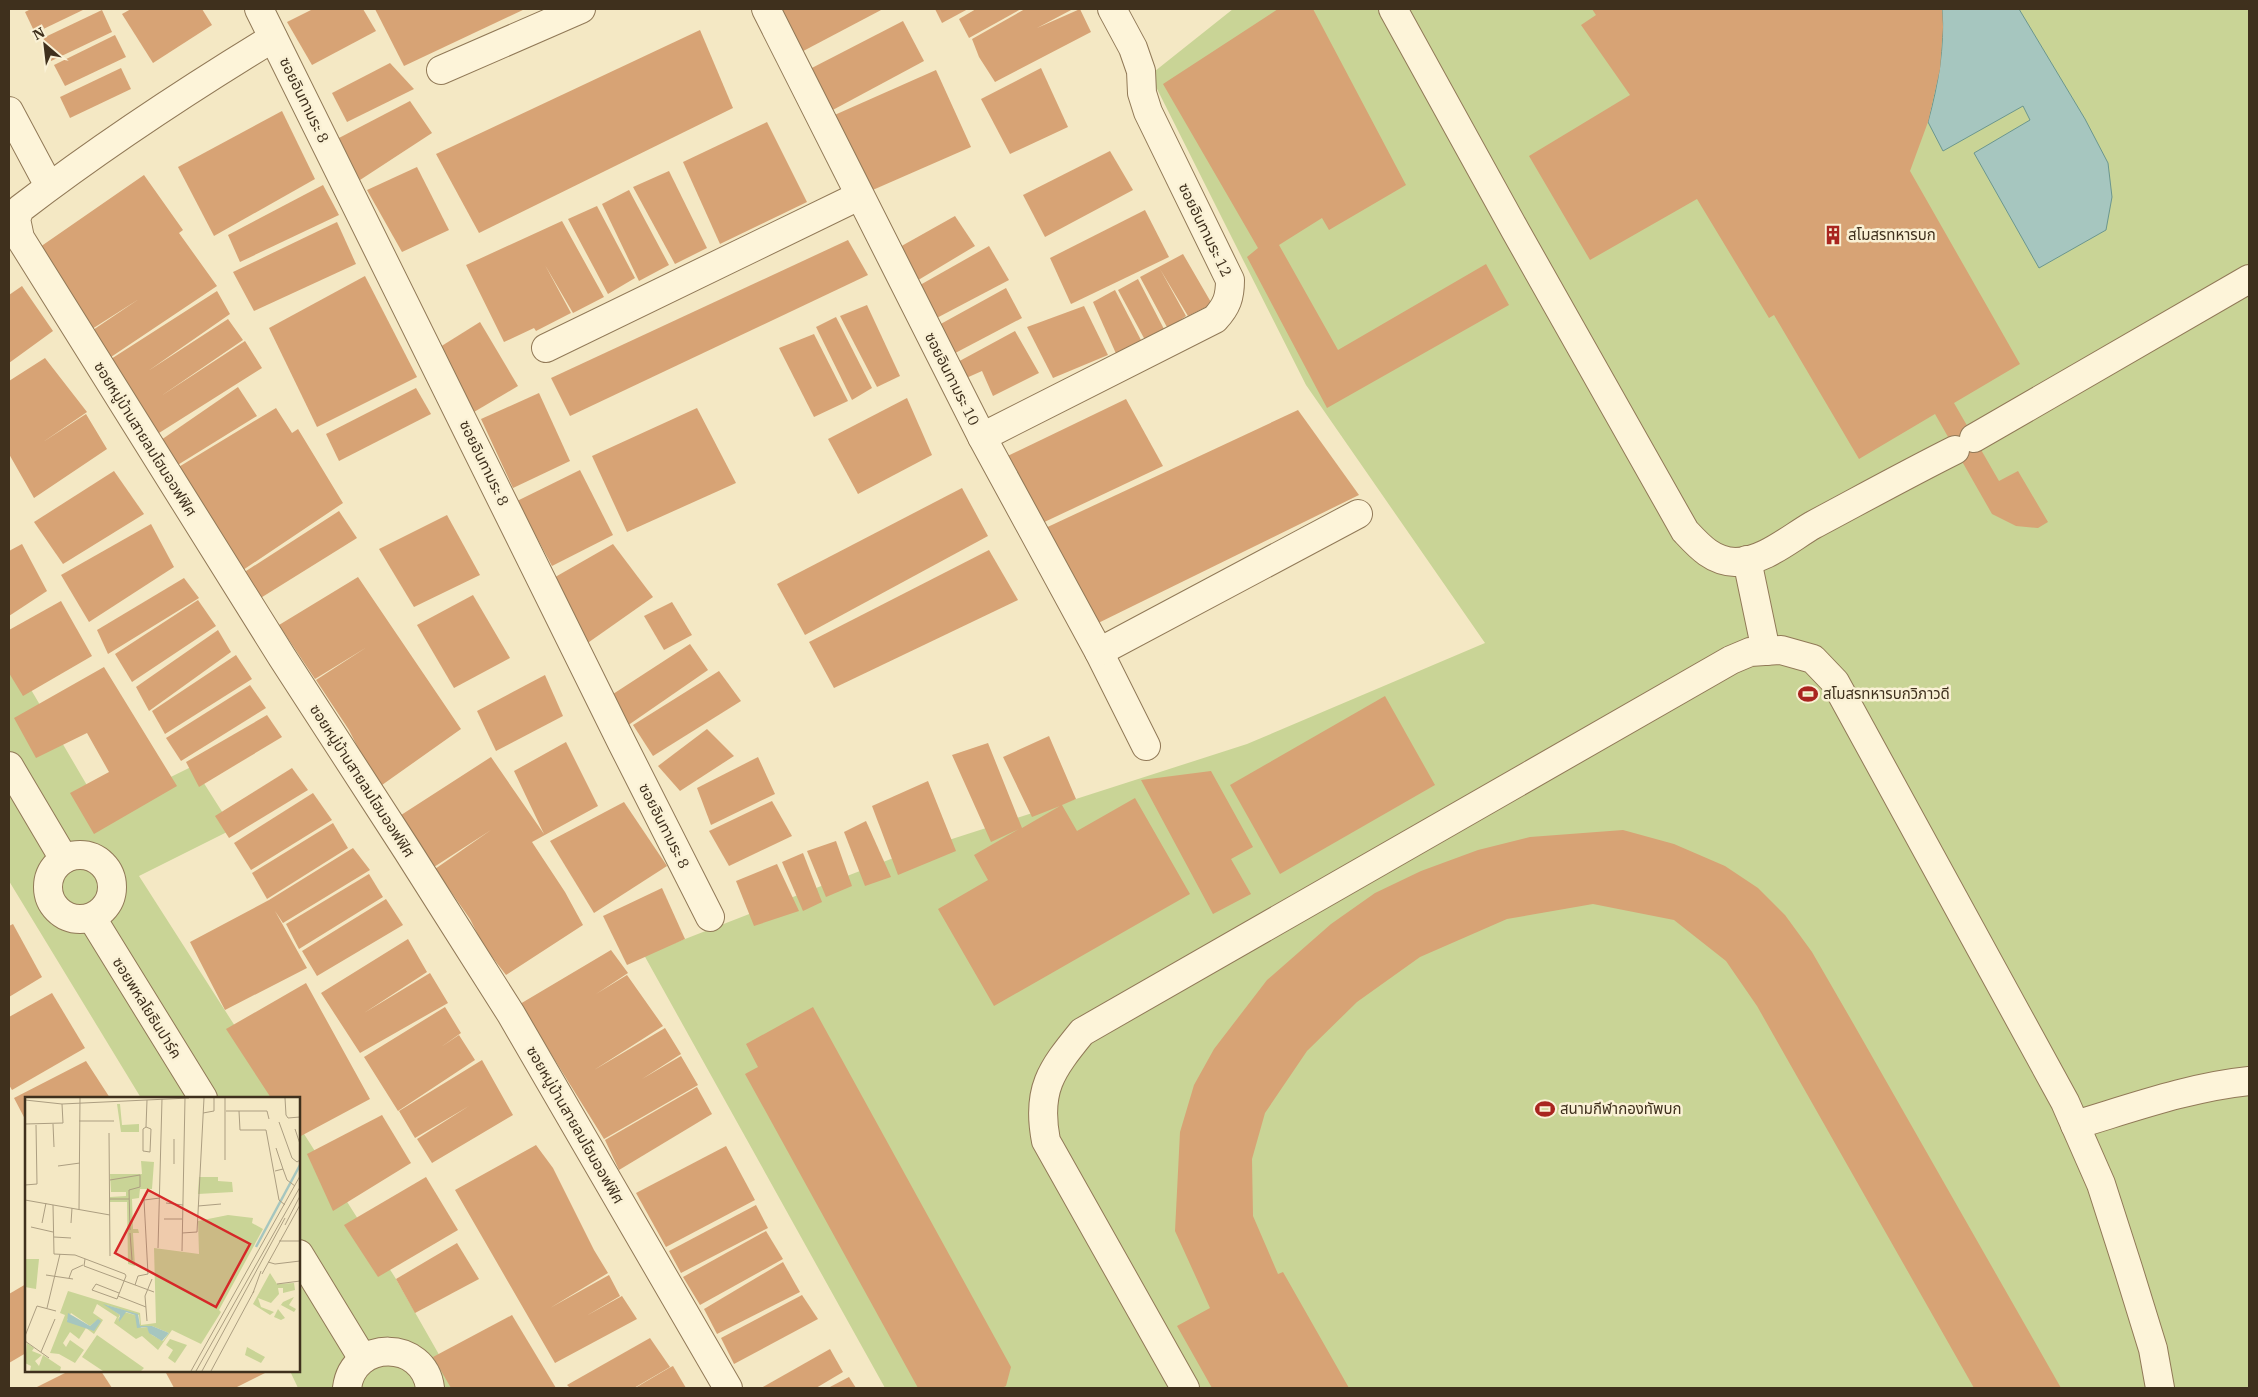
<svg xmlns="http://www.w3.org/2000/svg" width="2258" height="1397" font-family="'IBM Plex Serif','Noto Sans Thai',serif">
  <rect width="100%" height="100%" fill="#f4e8c4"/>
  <g fill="#c9d496">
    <path d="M1233,9H2249V1388H885L644,955L896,857L1247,744L1485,643L1306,385L1150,75Z"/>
    <path d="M9,652L102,811L193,766L233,829L139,876L281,1098H141L9,881Z"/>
    <path d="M299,1126L396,1279L458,1388H298L290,1371H299Z"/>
  </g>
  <path fill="#a6c6bf" stroke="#6b968e" d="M1942,9H2019L2085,119L2108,163L2112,197L2106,230L2039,268L1974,153L2030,120L2023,106L1943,151L1928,122C1938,85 1945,47 1942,9Z"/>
  <g fill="#d7a375">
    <path d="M31,9H85L35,33L25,12Z"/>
    <path d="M131,9H202L212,25L153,63L122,14Z"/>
    <path d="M313,9H363L376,31L312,65L287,22Z"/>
    <path d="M375,9H525L404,66Z"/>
    <path d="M768,9H883L790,58Z"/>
    <path d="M935,9H968L942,23Z"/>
    <path d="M976,9H1021L969,38L959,19Z"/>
    <path d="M1025,9H1073L1037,28L1080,9L1091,32L995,82L979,57L972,39Z"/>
    <path d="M1278,9H1313L1406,185L1329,230L1322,218L1279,245L1338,350L1486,264L1509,305L1327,408L1247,257L1258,248L1163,84Z"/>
    <path d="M1592,9H1942L1943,27L1940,69L1928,122L1910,171L2020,364L1954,403L1999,481L2018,471L2048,522L2038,528L2016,526L1992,514L1935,414L1859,459L1774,315L1769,318L1697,199L1590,260L1529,156L1630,95L1581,25L1596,15Z"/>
    <path d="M102,10L112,32L51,61L41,39Z"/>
    <path d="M903,21L924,61L829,112L806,71Z"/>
    <path d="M700,30L733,108L479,233L436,154Z"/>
    <path d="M115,35L126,57L65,86L54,65Z"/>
    <path d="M390,63L414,89L347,122L332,93Z"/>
    <path d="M121,68L131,89L70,118L60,97Z"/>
    <path d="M1041,68L1068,127L1010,154L981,99Z"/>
    <path d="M936,70L971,147L859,196L821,121Z"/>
    <path d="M410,101L432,133L360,180L337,139Z"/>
    <path d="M282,111L315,179L214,236L178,167Z"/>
    <path d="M767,122L807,202L720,244L683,162Z"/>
    <path d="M1110,151L1133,190L1045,237L1023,195Z"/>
    <path d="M417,167L449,230L402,252L367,190Z"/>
    <path d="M669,171L707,248L675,264L633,187Z"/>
    <path d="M144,175L183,230L179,233L217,286L111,357L93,330L139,299L92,329L40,247Z"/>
    <path d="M323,185L339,215L240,262L228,235Z"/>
    <path d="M629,190L669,265L639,281L602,204Z"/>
    <path d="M597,206L635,278L608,294L568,219Z"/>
    <path d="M1145,210L1169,257L1071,304L1050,258Z"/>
    <path d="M955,216L975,246L915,282L898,248Z"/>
    <path d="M562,221L604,297L573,313L545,265L571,313L536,331L534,328L504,342L466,265Z"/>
    <path d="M337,222L356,264L254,311L233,272Z"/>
    <path d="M848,240L868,275L570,416L551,378Z"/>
    <path d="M989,246L1009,280L931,321L913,289Z"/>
    <path d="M1183,254L1212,304L1188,316L1160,269L1186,316L1168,329L1140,277Z"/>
    <path d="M365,276L417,377L317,427L269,328Z"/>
    <path d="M1138,279L1164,329L1145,340L1118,290Z"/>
    <path d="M22,286L53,331L9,363V295Z"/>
    <path d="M1006,288L1022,318L942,360L928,331Z"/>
    <path d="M1115,290L1142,342L1118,358L1093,302Z"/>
    <path d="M217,291L230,314L148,371L228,319L243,340L161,396L245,341L262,368L159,433L111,359Z"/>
    <path d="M867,305L900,376L877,387L840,316Z"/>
    <path d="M1084,306L1108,355L1053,378L1027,327Z"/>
    <path d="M836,317L872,388L852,400L816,327Z"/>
    <path d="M480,322L518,386L474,412L440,347Z"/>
    <path d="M1015,331L1039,373L993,396L982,371L964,379L954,364Z"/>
    <path d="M814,334L848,401L814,417L779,348Z"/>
    <path d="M45,358L87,412L43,442L86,414L107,449L34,498L9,454V381Z"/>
    <path d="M238,387L257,416L176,466L161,440Z"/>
    <path d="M416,388L431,414L339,461L326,434Z"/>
    <path d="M539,393L570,461L513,488L481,419Z"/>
    <path d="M907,398L932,455L858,494L828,439Z"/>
    <path d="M1126,399L1163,466L1036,526L995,462Z"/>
    <path d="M276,408L292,433L298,429L343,503L243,570L177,468Z"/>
    <path d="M697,408L736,483L627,532L592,456Z"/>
    <path d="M1298,410L1359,495L1086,629L1039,531Z"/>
    <path d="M580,470L613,535L552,566L517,501Z"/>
    <path d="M114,471L144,514L63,564L34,522Z"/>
    <path d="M962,488L988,536L805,635L777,584Z"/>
    <path d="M339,511L357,538L259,599L243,573Z"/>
    <path d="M447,515L480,575L414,607L379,549Z"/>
    <path d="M151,524L174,567L89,622L61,575Z"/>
    <path d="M22,544L47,591L9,616V551Z"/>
    <path d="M613,544L653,597L582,647L543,584Z"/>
    <path d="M989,550L1018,600L834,688L809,642Z"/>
    <path d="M358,577L461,729L382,785L363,758L349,730L316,680L367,647L315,679L279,625Z"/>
    <path d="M184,578L199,598L108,654L97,630Z"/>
    <path d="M473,595L510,658L454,688L417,625Z"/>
    <path d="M198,600L216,626L132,682L115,654Z"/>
    <path d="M61,601L92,656L23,696L9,673V630Z"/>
    <path d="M672,602L692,635L664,650L644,616Z"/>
    <path d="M218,630L231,652L149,711L136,687Z"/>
    <path d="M690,644L708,670L627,726L610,696Z"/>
    <path d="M236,655L252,679L165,734L152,711Z"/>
    <path d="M104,667L177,786L94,834L70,793L109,772L87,733L36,758L14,718Z"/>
    <path d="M719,671L741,701L653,756L633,725Z"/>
    <path d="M545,675L563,716L496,751L477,711Z"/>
    <path d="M250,685L266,708L181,761L166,738Z"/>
    <path d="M1385,696L1435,785L1280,874L1230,785Z"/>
    <path d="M267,715L282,737L199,787L186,762Z"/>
    <path d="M707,729L734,756L680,791L658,766Z"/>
    <path d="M1049,736L1076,799L1062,805L1077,831L1135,798L1190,894L994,1006L938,909L988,880L974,855L1019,829L991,842L952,755L988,743L1022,828L1060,806L1032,817L1003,757Z"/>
    <path d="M566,742L598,806L532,842L565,892L583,925L506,975L483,945L470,919L435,869L491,830L434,867L398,817L491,757L544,834L514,771Z"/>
    <path d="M758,757L775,794L711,825L697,788Z"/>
    <path d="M292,768L308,790L229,838L215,816Z"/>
    <path d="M1211,771L1253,847L1231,859L1251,894L1213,914L1141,780Z"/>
    <path d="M928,781L956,851L898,875L872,806Z"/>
    <path d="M313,793L332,820L251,870L234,843Z"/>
    <path d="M772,801L792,836L729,866L709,831Z"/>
    <path d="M624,802L667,866L594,913L550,841Z"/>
    <path d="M866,821L891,877L865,886L844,832Z"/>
    <path d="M333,823L348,848L267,899L252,873Z"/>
    <path d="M1623,830L1674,844L1725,866L1758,888L1785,915L1812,952L1853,1023L2061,1388H1974L1757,1006L1726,961L1674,920L1593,904L1507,919L1420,957L1357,1002L1307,1051L1265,1113L1252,1159L1253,1216L1278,1274L1283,1272L1349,1388H1212L1177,1326L1210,1308L1175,1231L1180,1132L1194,1085L1214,1049L1267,980L1331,924L1375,893L1421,871L1478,850L1530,837Z"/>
    <path d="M836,841L852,886L826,897L807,851Z"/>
    <path d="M353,848L370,870L283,923L275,911L307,968L225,1010L190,942L269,900Z"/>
    <path d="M803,853L822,902L803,911L782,862Z"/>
    <path d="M777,864L799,911L754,926L736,881Z"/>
    <path d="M369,874L383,897L299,949L286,924Z"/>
    <path d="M662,888L685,939L627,965L603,916Z"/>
    <path d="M386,899L403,925L317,976L302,951Z"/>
    <path d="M13,924L42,977L9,997V926Z"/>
    <path d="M408,939L427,972L364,1013L430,973L448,1003L360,1053L321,993Z"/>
    <path d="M611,950L628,973L596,994L627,975L663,1026L594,1070L665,1028L681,1054L642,1079L681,1056L698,1085L604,1139L520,1004Z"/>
    <path d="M306,983L370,1099L299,1137V1098H271L226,1029Z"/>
    <path d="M52,993L85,1048L12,1090L9,1085V1017Z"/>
    <path d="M445,1007L461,1033L441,1047L459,1035L475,1060L398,1111L364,1057Z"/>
    <path d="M813,1007L1011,1367L1006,1386L1002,1388H918L745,1074L758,1067L746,1044Z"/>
    <path d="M482,1060L513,1115L432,1163L417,1139L469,1106L415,1138L399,1111Z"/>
    <path d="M86,1061L110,1098H26V1121L14,1098Z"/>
    <path d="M697,1087L712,1114L619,1170L605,1140Z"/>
    <path d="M382,1115L411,1163L333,1211L307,1154Z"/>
    <path d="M536,1145L553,1168L594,1250L608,1273L550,1308L609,1275L620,1296L586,1316L622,1296L637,1319L555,1363L455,1190Z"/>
    <path d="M726,1146L755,1200L666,1247L636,1193Z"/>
    <path d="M426,1177L458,1230L378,1277L344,1225Z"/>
    <path d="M756,1205L768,1228L681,1273L669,1251Z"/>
    <path d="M766,1231L783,1259L700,1305L683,1277Z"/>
    <path d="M457,1243L479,1279L415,1313L396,1279Z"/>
    <path d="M783,1262L800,1292L717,1334L704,1309Z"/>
    <path d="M26,1284V1353L9,1363V1294Z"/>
    <path d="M802,1295L818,1319L734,1364L721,1338Z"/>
    <path d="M512,1315L556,1388H451L433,1357Z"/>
    <path d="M650,1338L670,1367L634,1388H570L567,1385Z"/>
    <path d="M830,1349L843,1372L816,1388H761Z"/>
    <path d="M673,1366L686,1388H635L669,1368Z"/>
    <path d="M69,1371H101L112,1388H35Z"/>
    <path d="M165,1371H269L235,1388H174Z"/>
    <path d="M849,1377L856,1388H828Z"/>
  </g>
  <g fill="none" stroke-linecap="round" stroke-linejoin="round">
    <defs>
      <g id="minor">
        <path d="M259,9L622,743L710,917"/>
        <path d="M766,9L982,437L1099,652L1146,746"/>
        <path d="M1393,9L1515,230L1685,531C1699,546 1712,561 1735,562C1763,562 1789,539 1813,525C1860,500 1907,474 1955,450"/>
        <path d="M273,38C186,91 101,147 20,209L16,219L20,238L282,657L407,850L511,1014L728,1388"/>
        <path d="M441,70L581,9"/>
        <path d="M9,111L49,186"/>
        <path d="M546,348L859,196"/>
        <path d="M982,437L1215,319C1227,306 1230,297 1230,280L1148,112L1142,93L1141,71L1133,48L1112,9"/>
        <path d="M1974,438L2249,279"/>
        <path d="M1747,560L1766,651"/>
        <path d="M1099,652L1358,514"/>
        <path d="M9,766L64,859"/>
        <circle cx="80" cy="887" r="32"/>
        <path d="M92,918L203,1098"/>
        <path d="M2075,1125C2132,1108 2190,1087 2249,1081"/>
        <path d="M299,1254L363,1359"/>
        <path d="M347,1388C353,1339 424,1340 430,1388"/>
        <path d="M1185,1388L1046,1141C1036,1090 1051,1070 1082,1032L1731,660L1750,652L1781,650L1813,659L1835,682L2065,1102L2101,1184L2128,1268L2153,1349L2160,1388"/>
      </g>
    </defs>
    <use href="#minor" stroke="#917957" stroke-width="30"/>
    <use href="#minor" stroke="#fdf4d9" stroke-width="28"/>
  </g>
  <defs>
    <symbol id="building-bare" viewBox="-9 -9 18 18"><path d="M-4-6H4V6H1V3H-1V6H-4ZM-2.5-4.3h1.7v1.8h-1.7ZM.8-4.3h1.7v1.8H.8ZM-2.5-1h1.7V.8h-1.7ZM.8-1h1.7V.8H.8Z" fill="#a9251f" stroke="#faf1d5" stroke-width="2.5" paint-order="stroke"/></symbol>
    <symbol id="stadium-bare" viewBox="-9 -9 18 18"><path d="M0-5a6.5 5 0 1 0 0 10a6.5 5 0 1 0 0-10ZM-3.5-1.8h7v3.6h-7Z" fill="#a9251f" stroke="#faf1d5" stroke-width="2.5" paint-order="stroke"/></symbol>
  </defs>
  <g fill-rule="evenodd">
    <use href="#building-bare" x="1819" y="221" width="28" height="28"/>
    <use href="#stadium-bare" x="1794" y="680" width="28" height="28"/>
    <use href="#stadium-bare" x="1531" y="1095" width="28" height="28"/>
  </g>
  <g text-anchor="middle" stroke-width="5" stroke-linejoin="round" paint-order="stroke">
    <g font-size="15" fill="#3f301d" stroke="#faf1d5">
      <text transform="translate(304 100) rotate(64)" y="5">ซอยอินทามระ 8</text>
      <text transform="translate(1205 230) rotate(64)" y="5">ซอยอินทามระ 12</text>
      <text transform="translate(952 379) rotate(63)" y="5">ซอยอินทามระ 10</text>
      <text transform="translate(145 439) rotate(58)" y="5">ซอยหมู่บ้านสายลมโฮมออฟฟิศ</text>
      <text transform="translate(484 463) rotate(64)" y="5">ซอยอินทามระ 8</text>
      <text transform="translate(362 781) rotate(57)" y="5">ซอยหมู่บ้านสายลมโฮมออฟฟิศ</text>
      <text transform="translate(664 826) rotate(63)" y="5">ซอยอินทามระ 8</text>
      <text transform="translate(147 1008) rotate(58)" y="5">ซอยพหลโยธินปาร์ค</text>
      <text transform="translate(575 1125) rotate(60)" y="5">ซอยหมู่บ้านสายลมโฮมออฟฟิศ</text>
    </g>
    <g font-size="15" fill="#3f301d" stroke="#faf1d5" text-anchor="start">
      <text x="1848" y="240">สโมสรทหารบก</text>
      <text x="1823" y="699">สโมสรทหารบกวิภาวดี</text>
      <text x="1560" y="1114">สนามกีฬากองทัพบก</text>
    </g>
  </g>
  <g transform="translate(25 1097)">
    <rect width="275" height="275" fill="#f4e8c4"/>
    <path d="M92,7H95L97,28L114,27V35H96ZM116,64L129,65L127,92H115L114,101L107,102L108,132H113L114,136H108L110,169L103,167L102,105H85V100L101,99V95H86L85,77H117ZM174,80H193V84L207,85L208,95L173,97ZM203,118L228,121L227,126L238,132L194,213L196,215L176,247L147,233L133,253L117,239L111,242L89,226L92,220L72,207L68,216L78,223L69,237L61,231L54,242L45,235L38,246L41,250L45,243L59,253L50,266L34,257L25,256L40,218L35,216L43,194L115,216L116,228L131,226L129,151L174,157L173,124ZM81,208L114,218L115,229H127L144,236L138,244L127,238L122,230L116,231L110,218L99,215L92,223L95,218ZM46,216L65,229L71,224L67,233L42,223ZM0,162H14L11,192L0,190ZM245,176L252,187L269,186L270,193L258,196V191H253L254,197L246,206L233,201L236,210L249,215L245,218L228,207ZM269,200L264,208L271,212L269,215L256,208L253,212L260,221L256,223L249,220L253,212L258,205ZM72,238L119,271L116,274H78L57,260ZM145,242L162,248L150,266L143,261L148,253L141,248ZM2,246L9,251L7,254L17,258L10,264L14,269L18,258L36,270L35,274H5L6,269L0,266ZM222,250L240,260L236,266L220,258Z" fill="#c9d496" fill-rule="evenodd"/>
    <path d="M78,207L113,217L115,229H127L144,236L137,244L124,236L122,230L112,231L110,218L101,215L94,225L95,218ZM43,216L65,229L73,222L76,224L69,234L42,225Z" fill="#a6c6bf"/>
    <path fill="none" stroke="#a6c6bf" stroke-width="2.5" d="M231,150L275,68"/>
    <path fill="none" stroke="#ac9e81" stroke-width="1" d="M260,1L261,18M0,3L37,7L164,1M201,14H242L244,22M214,14L215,33H241L254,103L260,108M178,16L189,14V1M261,18L263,21L275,20M54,24H89M254,25L267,61L272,65L275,63M0,27L38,26L37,7M28,27L29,50M121,30L118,32V54L125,55L126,32L121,30L122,3M270,32L275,47M84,36L85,159M251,51L258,72M200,63V1M149,67V42M33,69L55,66M250,74L258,72L262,83L270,89M85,83L115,78V90L104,93L105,133M0,88L12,87L11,28M85,102H104M0,103L85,118M141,106L158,108M28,108L29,157L50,158L100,177L101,179L92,202L67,193L71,187L94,196M173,109L196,107M54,113L55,1M139,122H157M17,126L21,106M46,126L47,111M260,128L275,99M6,130L28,135M105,136L107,163M157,136L172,135L179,1M29,140L46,141M254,144H275M133,151L137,2M157,154L160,1M60,162L59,169L129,195M243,165L250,167L275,164M237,177L275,108M21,178L48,182M44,181L47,173L58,168M252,187L275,184M110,188L113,179L123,177L119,103L135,101M228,196L236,174M93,199L121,210M22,211L35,157M122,224L120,199L127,182M0,239L12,209L31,214M0,244L24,261M16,255L30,222M166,274L275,79M171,274L275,90M177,274L260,121M186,274L229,194"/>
    <path fill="#d62828" fill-opacity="0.15" stroke="#d62828" stroke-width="2.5" d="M123,93L225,147L191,210L90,156Z"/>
    <rect width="275" height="275" fill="none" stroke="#3f301d" stroke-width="2.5"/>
  </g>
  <rect width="2258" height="1397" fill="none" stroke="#3f301d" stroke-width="20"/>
  <g transform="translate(45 45) rotate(332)" stroke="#faf1d5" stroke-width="4" paint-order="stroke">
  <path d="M0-4L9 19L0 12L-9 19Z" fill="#3f301d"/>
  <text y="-8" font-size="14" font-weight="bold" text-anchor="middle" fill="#3f301d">N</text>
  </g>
</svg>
